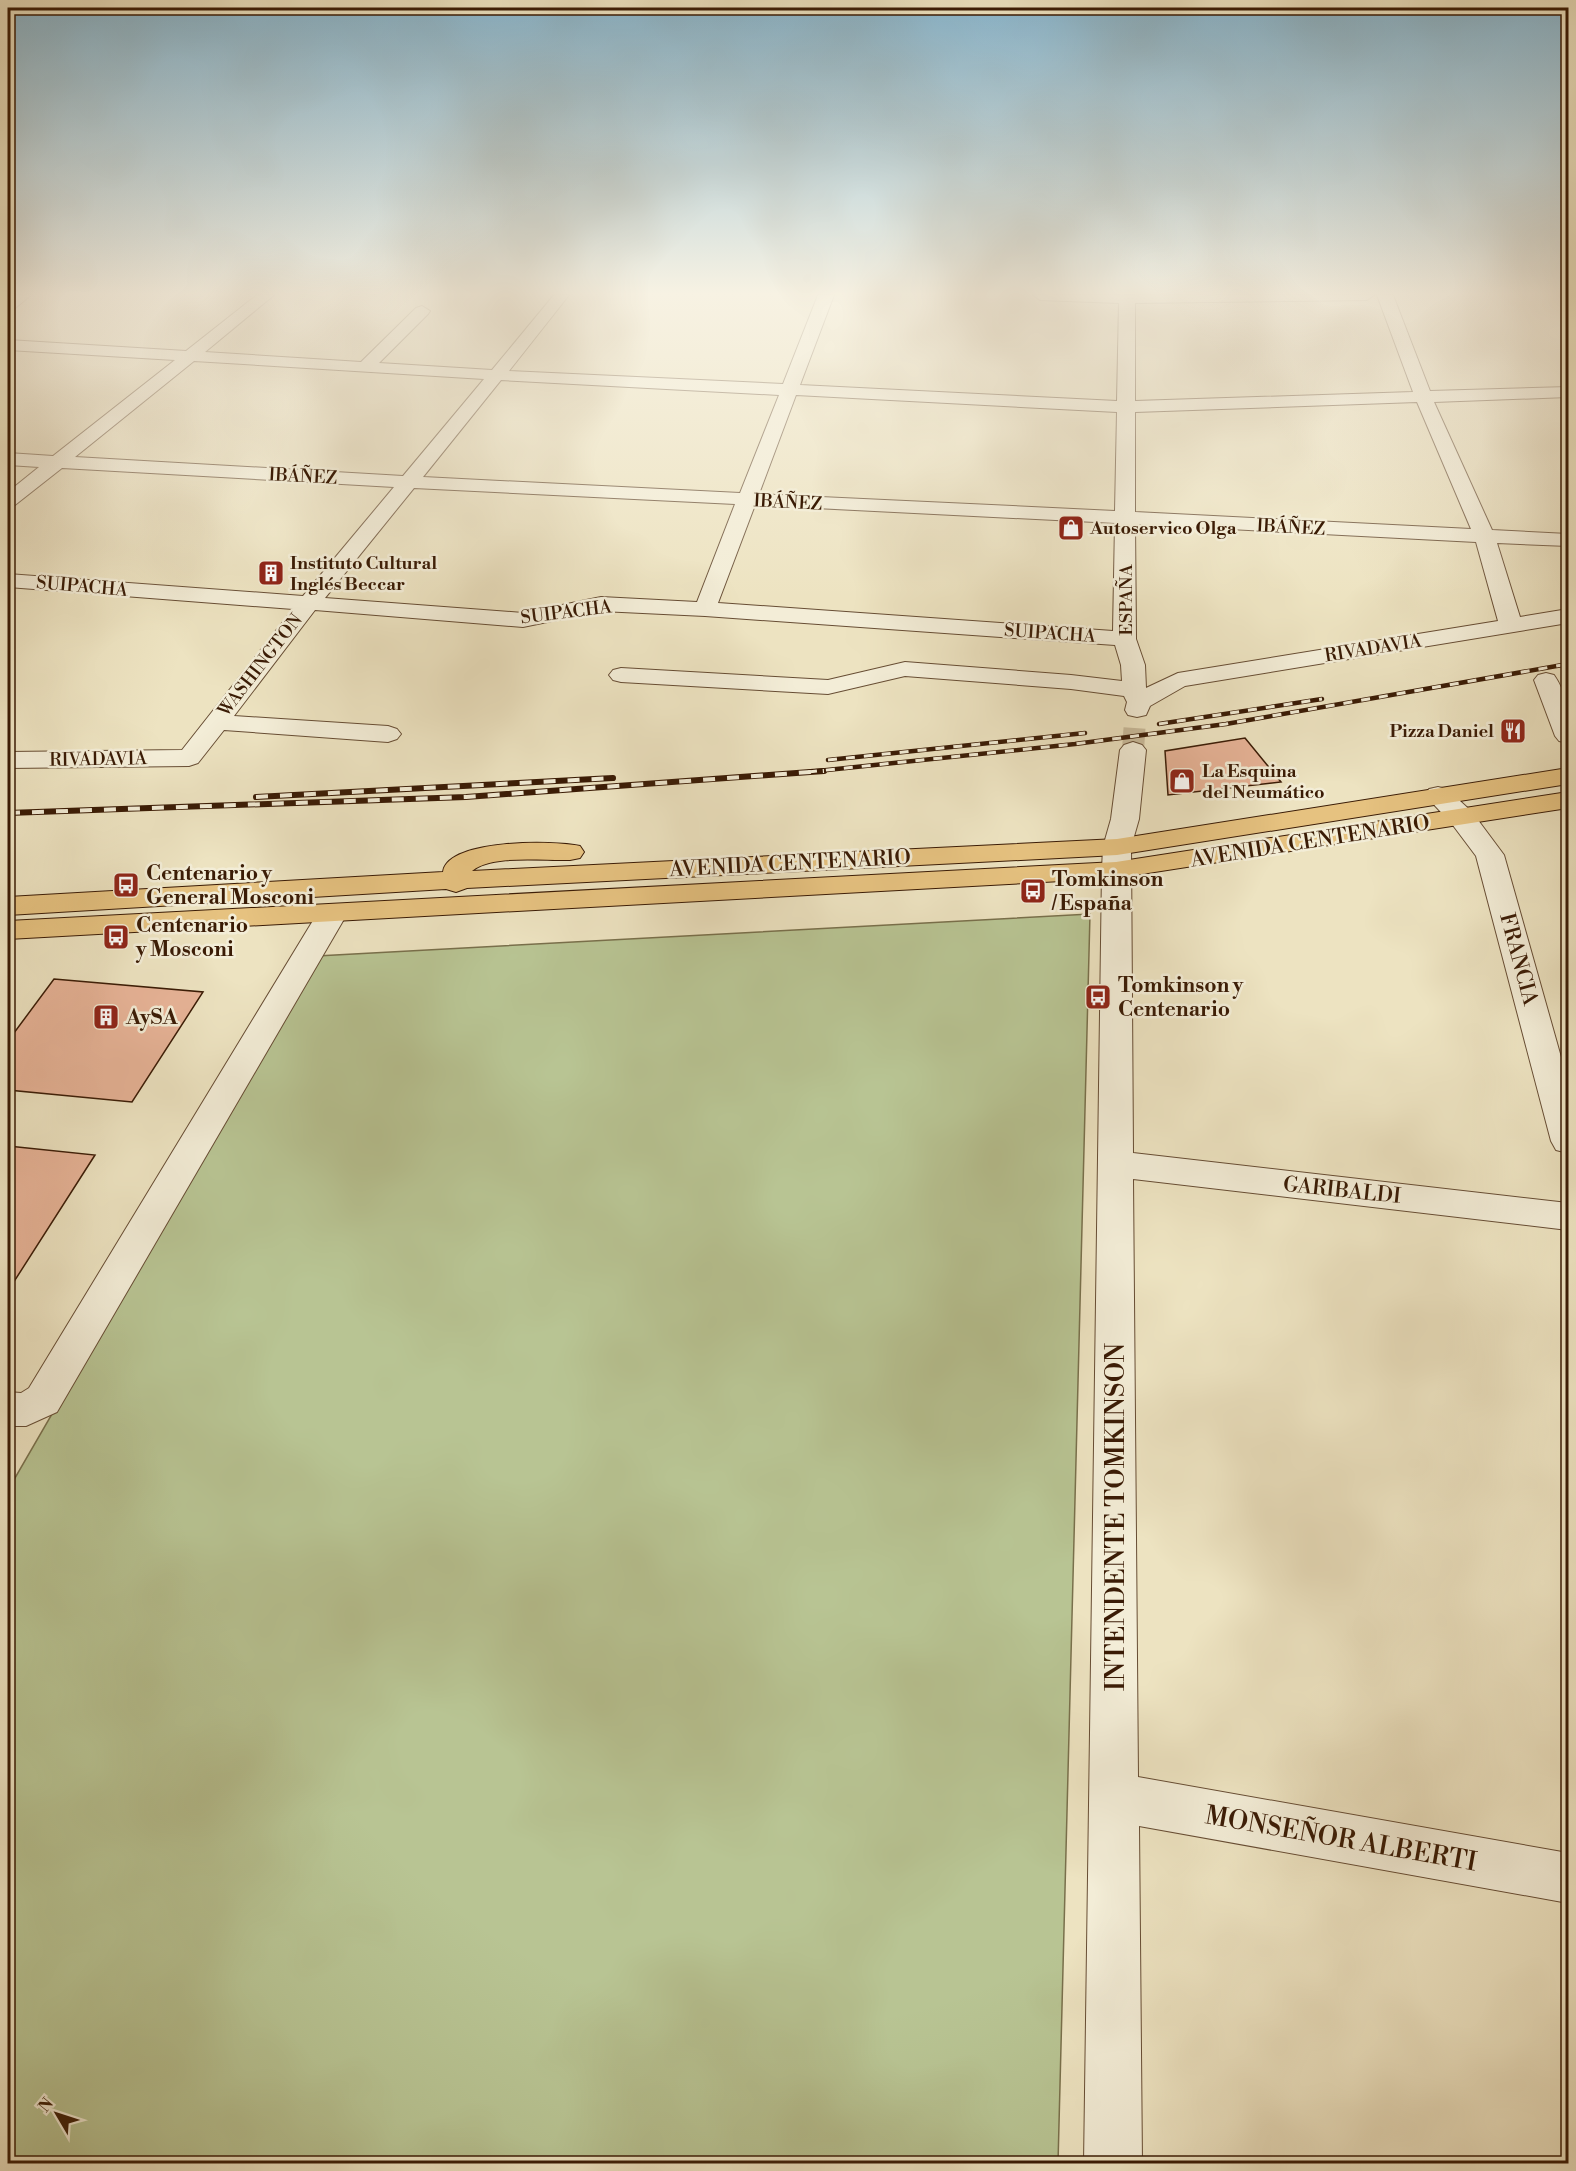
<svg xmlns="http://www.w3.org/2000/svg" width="1576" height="2171" font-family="'Libre Bodoni',serif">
  <rect width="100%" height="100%" fill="#ede3c1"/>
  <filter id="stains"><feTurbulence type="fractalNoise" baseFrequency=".00333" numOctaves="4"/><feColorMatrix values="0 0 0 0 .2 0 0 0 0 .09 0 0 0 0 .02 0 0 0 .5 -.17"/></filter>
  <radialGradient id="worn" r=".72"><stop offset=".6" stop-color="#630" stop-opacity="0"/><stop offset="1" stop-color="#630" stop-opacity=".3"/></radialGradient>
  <path fill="#b8c493" stroke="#79704c" stroke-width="1.5" d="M1090,914L1058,2163L8,2164V1490L317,956Z"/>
  <g fill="#e7b397" stroke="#3a1b05" stroke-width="1.5">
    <path d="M1245,738L1281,782L1168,795L1165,751Z"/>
    <path d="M54,979L203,992L132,1102L8,1090V1041Z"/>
    <path d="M8,1146L95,1155L8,1291Z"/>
  </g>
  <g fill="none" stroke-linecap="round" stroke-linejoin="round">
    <path stroke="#c9bb9b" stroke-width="22" stroke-dasharray="22 11" stroke-linecap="butt" d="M1133,750L1135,721"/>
    <defs>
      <g id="minor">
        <path d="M13,295H31L14,309L8,311V299Z"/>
        <path d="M257,295H274L205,352L361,362L416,308L422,306L430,311L428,314L379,363L492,370L554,295H569L509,371L783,384L818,295H834L800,385L1117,401L1119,303L1040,300L1033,295H1374L1367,300L1135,303V401L1413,392L1377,295H1393L1430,391L1568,387V397L1434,402L1492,530L1568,534V546L1497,543L1520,617L1568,609V623L1185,686L1150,706L1146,715L1137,717L1128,715L1125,710L1127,702L1124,696L1071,689L905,676L828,694L621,682L613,680L609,675L613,670L621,668L828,680L905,662L1071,675L1122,681L1121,665L1115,645L705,616L601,611L523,627L315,610L234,716L388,726L397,729L401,734L397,739L388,742L224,730L198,763L189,766L8,768V752L182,750L293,609L8,587V574L303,596L394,487L62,468L15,505L8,507V492L39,467L8,465V453L53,456L175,360L8,350V340L186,351ZM194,361L484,379L403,476L75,457ZM501,380L779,395L740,493L423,477ZM796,395L1117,412L1115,511L759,494ZM1417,402L1471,529L1135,512V412ZM414,488L735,504L697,602L601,597L523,613L325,598ZM755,505L1115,523L1113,631L718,603ZM1135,524L1476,542L1498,621L1178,673L1146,688L1145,665L1136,639Z"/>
        <path d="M1546,673L1554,675C1569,696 1568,719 1568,743L1559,741L1555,736L1534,680L1538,675Z"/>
        <path d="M1133,742L1142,745L1146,750L1139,819L1131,847L1133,1153L1568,1203V1230L1133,1179L1138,1777L1568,1853V1903L1139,1826L1142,2164H1084L1102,870L1103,847L1111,819L1120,750L1124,745Z"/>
        <path d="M1438,787L1447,789L1472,812L1504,855L1568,1082V1153L1556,1150L1551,1141L1476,856L1452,824L1425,795L1429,789Z"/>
        <path d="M332,905L342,908L347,914L57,1412L26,1426H8V1392L21,1393L29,1388L317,914L322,908Z"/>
      </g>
      <g id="major">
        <path d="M1568,768V784L1117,855L467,888L456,892L446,889L8,915V897L443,872C447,839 554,840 580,846L584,852L580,858L570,860C544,861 492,854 472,871L1117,839Z"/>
        <path d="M1568,792V808L1116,878L8,939V921L1116,862Z"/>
      </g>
    </defs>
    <use href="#minor" stroke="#674d34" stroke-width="2"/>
    <use href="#major" stroke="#3a1b05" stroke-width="2"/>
    <use href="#minor" fill="#f3edd7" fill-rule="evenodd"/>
    <use href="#major" fill="#e6c280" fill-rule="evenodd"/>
    <defs>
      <g id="rail-far1">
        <path d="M1159,724L1322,699"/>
        <path d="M828,760L1085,733"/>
        <path d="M808,772L1075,744L1226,724L1568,664"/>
      </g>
      <g id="rail">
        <path d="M256,797L613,778"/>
        <path d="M8,813L466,797L824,771"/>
      </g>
    </defs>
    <use href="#rail-far1" stroke="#3a1b05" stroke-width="4.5"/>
    <use href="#rail" stroke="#3a1b05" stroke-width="6"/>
    <use href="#rail-far1" stroke="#f3edd7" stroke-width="3" stroke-dasharray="9" stroke-linecap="butt"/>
    <use href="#rail" stroke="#f3edd7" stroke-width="4" stroke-dasharray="12" stroke-linecap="butt"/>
  </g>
  <linearGradient id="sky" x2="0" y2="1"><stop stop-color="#89b8d1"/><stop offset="0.49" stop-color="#f7f2e3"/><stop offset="1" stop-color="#f7f2e3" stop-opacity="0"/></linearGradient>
  <rect width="1576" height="599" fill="url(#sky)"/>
  <defs>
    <symbol id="shop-square" viewBox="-11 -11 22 22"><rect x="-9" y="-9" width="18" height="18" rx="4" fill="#8f2418" stroke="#f3edd7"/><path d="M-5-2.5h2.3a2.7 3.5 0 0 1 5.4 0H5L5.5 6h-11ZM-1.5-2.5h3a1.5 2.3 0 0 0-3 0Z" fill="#fff"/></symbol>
    <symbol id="building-square" viewBox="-11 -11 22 22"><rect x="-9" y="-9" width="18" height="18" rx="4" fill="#8f2418" stroke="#f3edd7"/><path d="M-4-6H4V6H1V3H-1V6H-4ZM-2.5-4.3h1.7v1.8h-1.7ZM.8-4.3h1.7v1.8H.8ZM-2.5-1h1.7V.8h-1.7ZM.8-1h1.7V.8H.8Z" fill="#fff"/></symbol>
    <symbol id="restaurant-square" viewBox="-11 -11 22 22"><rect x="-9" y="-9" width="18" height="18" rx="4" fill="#8f2418" stroke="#f3edd7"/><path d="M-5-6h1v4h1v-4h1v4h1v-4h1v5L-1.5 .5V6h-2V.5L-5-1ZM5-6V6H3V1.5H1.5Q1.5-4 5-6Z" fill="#fff"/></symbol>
    <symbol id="bus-square" viewBox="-11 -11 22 22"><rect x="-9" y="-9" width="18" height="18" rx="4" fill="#8f2418" stroke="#f3edd7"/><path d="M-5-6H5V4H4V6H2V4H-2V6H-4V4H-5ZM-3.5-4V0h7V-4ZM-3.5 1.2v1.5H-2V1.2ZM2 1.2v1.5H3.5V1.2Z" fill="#fff"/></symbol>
  </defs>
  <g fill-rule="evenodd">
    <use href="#shop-square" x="1056" y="513" width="30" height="30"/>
    <use href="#building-square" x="256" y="558" width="30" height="30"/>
    <use href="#restaurant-square" x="1498" y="716" width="30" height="30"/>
    <use href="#shop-square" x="1167" y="766" width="30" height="30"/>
    <use href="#bus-square" x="111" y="870" width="30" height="30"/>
    <use href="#bus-square" x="1018" y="876" width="30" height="30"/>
    <use href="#bus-square" x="101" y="922" width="30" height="30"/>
    <use href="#bus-square" x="1083" y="982" width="30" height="30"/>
    <use href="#building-square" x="91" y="1002" width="30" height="30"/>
  </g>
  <g text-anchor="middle" stroke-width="5" stroke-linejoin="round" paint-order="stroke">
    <g font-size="18" fill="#3a1b05" stroke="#f3edd7">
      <text transform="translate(303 476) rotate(3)" y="6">IBÁÑEZ</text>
      <text transform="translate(788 502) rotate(3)" y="6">IBÁÑEZ</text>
      <text transform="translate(1291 527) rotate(3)" y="6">IBÁÑEZ</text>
      <text transform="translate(82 586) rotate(5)" y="6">SUIPACHA</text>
      <text transform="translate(1126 600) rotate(-90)" y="6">ESPAÑA</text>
      <text transform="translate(566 612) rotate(-7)" y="6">SUIPACHA</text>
      <text transform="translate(1050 633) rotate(4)" y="6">SUIPACHA</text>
      <text transform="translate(1373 648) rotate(-9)" y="6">RIVADAVIA</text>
      <text transform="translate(260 665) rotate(-52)" y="6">WASHINGTON</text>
      <text transform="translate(98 759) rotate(-1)" y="6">RIVADAVIA</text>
    </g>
    <g font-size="18" font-weight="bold" fill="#3a1b05" stroke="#f3edd7" text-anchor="start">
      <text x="1090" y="534">Autoservico Olga</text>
      <text x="290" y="569">Instituto Cultural<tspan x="290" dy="21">Inglés Beccar</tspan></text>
      <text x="1494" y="737" text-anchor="end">Pizza Daniel</text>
      <text x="1202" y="777">La Esquina<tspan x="1202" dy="21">del Neumático</tspan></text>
    </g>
    <g font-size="21" fill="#3a1b05" stroke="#f3edd7">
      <text transform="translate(1310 841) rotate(-9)" y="7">AVENIDA CENTENARIO</text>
      <text transform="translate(790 863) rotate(-3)" y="7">AVENIDA CENTENARIO</text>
      <text transform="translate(1519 959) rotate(75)" y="7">FRANCIA</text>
      <text transform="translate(1342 1190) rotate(6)" y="7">GARIBALDI</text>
    </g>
    <g font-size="21" font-weight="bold" fill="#3a1b05" stroke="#f3edd7" text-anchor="start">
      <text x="146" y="880">Centenario y<tspan x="146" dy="24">General Mosconi</tspan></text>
      <text x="1052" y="886">Tomkinson<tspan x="1052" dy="24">/ España</tspan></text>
      <text x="136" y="932">Centenario<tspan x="136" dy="24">y Mosconi</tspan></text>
      <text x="1118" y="992">Tomkinson y<tspan x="1118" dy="24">Centenario</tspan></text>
      <text x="126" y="1024">AySA</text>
    </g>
    <g font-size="26" fill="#3a1b05" stroke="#f3edd7">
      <text transform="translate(1115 1517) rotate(-90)" y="9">INTENDENTE TOMKINSON</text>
      <text transform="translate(1341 1838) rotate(10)" y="9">MONSEÑOR ALBERTI</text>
    </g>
  </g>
  <rect width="1576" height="2171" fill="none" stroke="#ede3c1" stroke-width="30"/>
  <rect x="9" y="9" width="1558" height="2153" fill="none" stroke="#3a1b05" stroke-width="3"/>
  <rect x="15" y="15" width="1546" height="2141" fill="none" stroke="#3a1b05" stroke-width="1.5"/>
  <g transform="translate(57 2114) rotate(309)" stroke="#f3edd7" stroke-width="4.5" paint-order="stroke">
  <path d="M0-4.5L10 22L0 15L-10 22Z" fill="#3a1b05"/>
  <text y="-9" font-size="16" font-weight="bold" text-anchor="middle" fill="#3a1b05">N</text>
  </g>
  <rect width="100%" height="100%" filter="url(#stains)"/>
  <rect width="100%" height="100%" fill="url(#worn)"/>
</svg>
